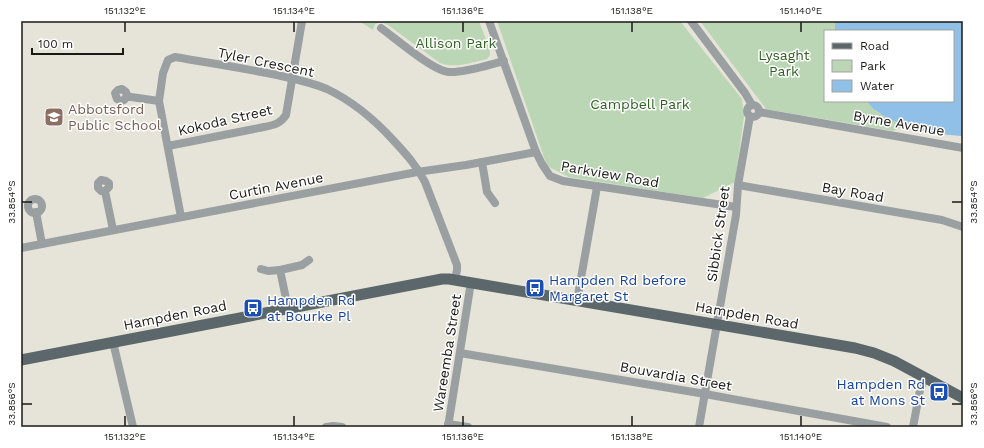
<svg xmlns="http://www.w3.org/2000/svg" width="984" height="448" font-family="'Work Sans',sans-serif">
  <rect width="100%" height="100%" fill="#e6e4d8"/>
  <g fill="#bbd6b4">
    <path d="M359,21H479L490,50V55L487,59C472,62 455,69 440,63L388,25L381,22L375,24L373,30Z"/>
    <path d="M497,21H680L742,99L744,116L735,182L703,198L569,177L547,166Z"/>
    <path d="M700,21H835V31H825V101H867L877,112L904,126L893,131L766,109Z"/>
  </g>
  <path fill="#90bfe7" d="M835,21H963V136C938,135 898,127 878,112C874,110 870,105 867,101H953V31H835Z"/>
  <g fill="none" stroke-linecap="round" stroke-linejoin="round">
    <g stroke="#9a9fa2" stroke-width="8">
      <path d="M489,21L536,152L542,164L550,176L563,181L736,207"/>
      <path d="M691,21L745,93L752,105"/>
      <path d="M381,28C395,38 433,71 449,72C465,73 488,65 504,61"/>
      <path d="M127,96L124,100L121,101L117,99L115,93L118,90L122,89L126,92L127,96L131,97L159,101"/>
      <circle cx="753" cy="111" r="6"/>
      <path d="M759,112L963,148"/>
      <path d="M168,146L264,127C274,125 280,124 286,115L302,21"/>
      <path d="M482,162L487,192L495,203"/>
      <path d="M738,185L942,220L963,227"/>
      <path d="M105,191H101L98,188V183L101,180L106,181L109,183V187L105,191L113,230"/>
      <circle cx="35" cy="206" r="7"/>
      <path d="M36,212L42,244"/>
      <path d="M181,217L159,101L163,73L168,60L175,57C209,63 243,68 277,75C294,79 311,82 327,89C352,101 375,120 394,141C406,154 417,166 425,182L457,265V270L455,280"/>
      <path d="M21,248L417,172L466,165L536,152"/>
      <path d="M261,269L268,271L280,270"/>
      <path d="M577,301L597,187"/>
      <path d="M288,308L280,270L302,265L309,260"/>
      <path d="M113,342L133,427"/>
      <path d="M460,353L705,394L887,427"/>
      <path d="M448,424L468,427"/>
      <path d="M326,427L333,426L342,427"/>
      <path d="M448,427L471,282"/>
      <path d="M699,427L736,215L738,185L750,116"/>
      <path d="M913,427L920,390L925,378"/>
    </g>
    <path stroke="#5c676b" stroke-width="11" d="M21,360L442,279H449L855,348L874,353L894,361L963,398"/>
  </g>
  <path fill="none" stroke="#1a1915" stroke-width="1.5" d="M125,22V32M294,22V32M463,22V32M632,22V32M801,22V32M22,202H32M952,202H962M22,404H32M952,404H962M125,416V426M294,416V426M463,416V426M632,416V426M801,416V426"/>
  <defs>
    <symbol id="school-square" viewBox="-11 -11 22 22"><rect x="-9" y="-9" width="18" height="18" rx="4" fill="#8d6e63" stroke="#fff"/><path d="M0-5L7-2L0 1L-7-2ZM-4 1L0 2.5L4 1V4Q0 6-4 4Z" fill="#fff"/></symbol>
    <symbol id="bus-square" viewBox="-11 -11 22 22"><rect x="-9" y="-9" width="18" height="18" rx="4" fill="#1a4fb4" stroke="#fff"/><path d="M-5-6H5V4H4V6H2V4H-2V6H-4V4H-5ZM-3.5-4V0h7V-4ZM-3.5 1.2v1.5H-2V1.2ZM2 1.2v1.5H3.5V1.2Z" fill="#fff"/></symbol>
  </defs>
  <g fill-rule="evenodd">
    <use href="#school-square" x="43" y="106" width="22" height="22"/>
    <use href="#bus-square" x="524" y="277" width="22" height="22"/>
    <use href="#bus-square" x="242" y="297" width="22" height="22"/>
    <use href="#bus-square" x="928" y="381" width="22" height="22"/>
  </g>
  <g text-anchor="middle" stroke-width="3" stroke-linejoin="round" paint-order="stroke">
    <g font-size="14" fill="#2f5f21" stroke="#fff">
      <text x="456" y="48">Allison Park</text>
      <text x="784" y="60">Lysaght<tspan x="784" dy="16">Park</tspan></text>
      <text x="640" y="109">Campbell Park</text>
    </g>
    <g font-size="14" fill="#1a1915" stroke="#fff">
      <text transform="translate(266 62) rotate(12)" y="5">Tyler Crescent</text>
      <text transform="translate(225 120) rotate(-13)" y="5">Kokoda Street</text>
      <text transform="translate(899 123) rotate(10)" y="5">Byrne Avenue</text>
      <text transform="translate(610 174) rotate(10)" y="5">Parkview Road</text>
      <text transform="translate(276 186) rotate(-11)" y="5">Curtin Avenue</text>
      <text transform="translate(853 192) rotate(10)" y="5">Bay Road</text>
      <text transform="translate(718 234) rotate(-82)" y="5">Sibbick Street</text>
      <text transform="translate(175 315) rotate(-11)" y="5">Hampden Road</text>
      <text transform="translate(747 315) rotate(10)" y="5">Hampden Road</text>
      <text transform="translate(447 353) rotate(-81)" y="5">Wareemba Street</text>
      <text transform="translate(676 376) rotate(10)" y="5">Bouvardia Street</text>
    </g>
    <g font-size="14" fill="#785e54" stroke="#fff" text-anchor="start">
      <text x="68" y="114">Abbotsford<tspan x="68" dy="16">Public School</tspan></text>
    </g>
    <g font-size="14" fill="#164399" stroke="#fff" text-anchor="start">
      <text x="549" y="285">Hampden Rd before<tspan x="549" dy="16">Margaret St</tspan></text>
      <text x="267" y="305">Hampden Rd<tspan x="267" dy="16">at Bourke Pl</tspan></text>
      <text x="925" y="389" text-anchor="end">Hampden Rd<tspan x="925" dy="16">at Mons St</tspan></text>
    </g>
  </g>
  <rect width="984" height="448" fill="none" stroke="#ffffff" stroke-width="44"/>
  <rect x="824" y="30" width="130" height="72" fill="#ffffff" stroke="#a3a3a1"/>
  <rect x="832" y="43" width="20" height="6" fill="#5c676b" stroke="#a3a3a1"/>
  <text x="860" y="50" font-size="12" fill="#1a1915">Road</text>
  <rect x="832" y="60" width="20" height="12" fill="#bbd6b4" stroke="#a3a3a1"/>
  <text x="860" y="70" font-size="12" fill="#1a1915">Park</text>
  <rect x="832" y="80" width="20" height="12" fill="#90bfe7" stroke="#a3a3a1"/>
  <text x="860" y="90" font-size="12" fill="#1a1915">Water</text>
  <path d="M32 48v6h91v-6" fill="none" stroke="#1a1915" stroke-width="2"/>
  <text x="38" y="48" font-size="12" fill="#1a1915" stroke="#ffffff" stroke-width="3" paint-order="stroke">100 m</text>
  <rect x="22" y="22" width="940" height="404" fill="none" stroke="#1a1915" stroke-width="1.5"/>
  <g font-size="10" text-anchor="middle" fill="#1a1915">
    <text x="125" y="14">151.132°E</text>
    <text x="294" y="14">151.134°E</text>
    <text x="463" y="14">151.136°E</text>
    <text x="632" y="14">151.138°E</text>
    <text x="801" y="14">151.140°E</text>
    <text transform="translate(11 202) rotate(-90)" y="4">33.854°S</text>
    <text transform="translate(973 202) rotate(-90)" y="4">33.854°S</text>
    <text transform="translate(11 404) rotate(-90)" y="4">33.856°S</text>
    <text transform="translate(973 404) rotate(-90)" y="4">33.856°S</text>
    <text x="125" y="440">151.132°E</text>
    <text x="294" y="440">151.134°E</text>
    <text x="463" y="440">151.136°E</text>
    <text x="632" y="440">151.138°E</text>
    <text x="801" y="440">151.140°E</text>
  </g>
</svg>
